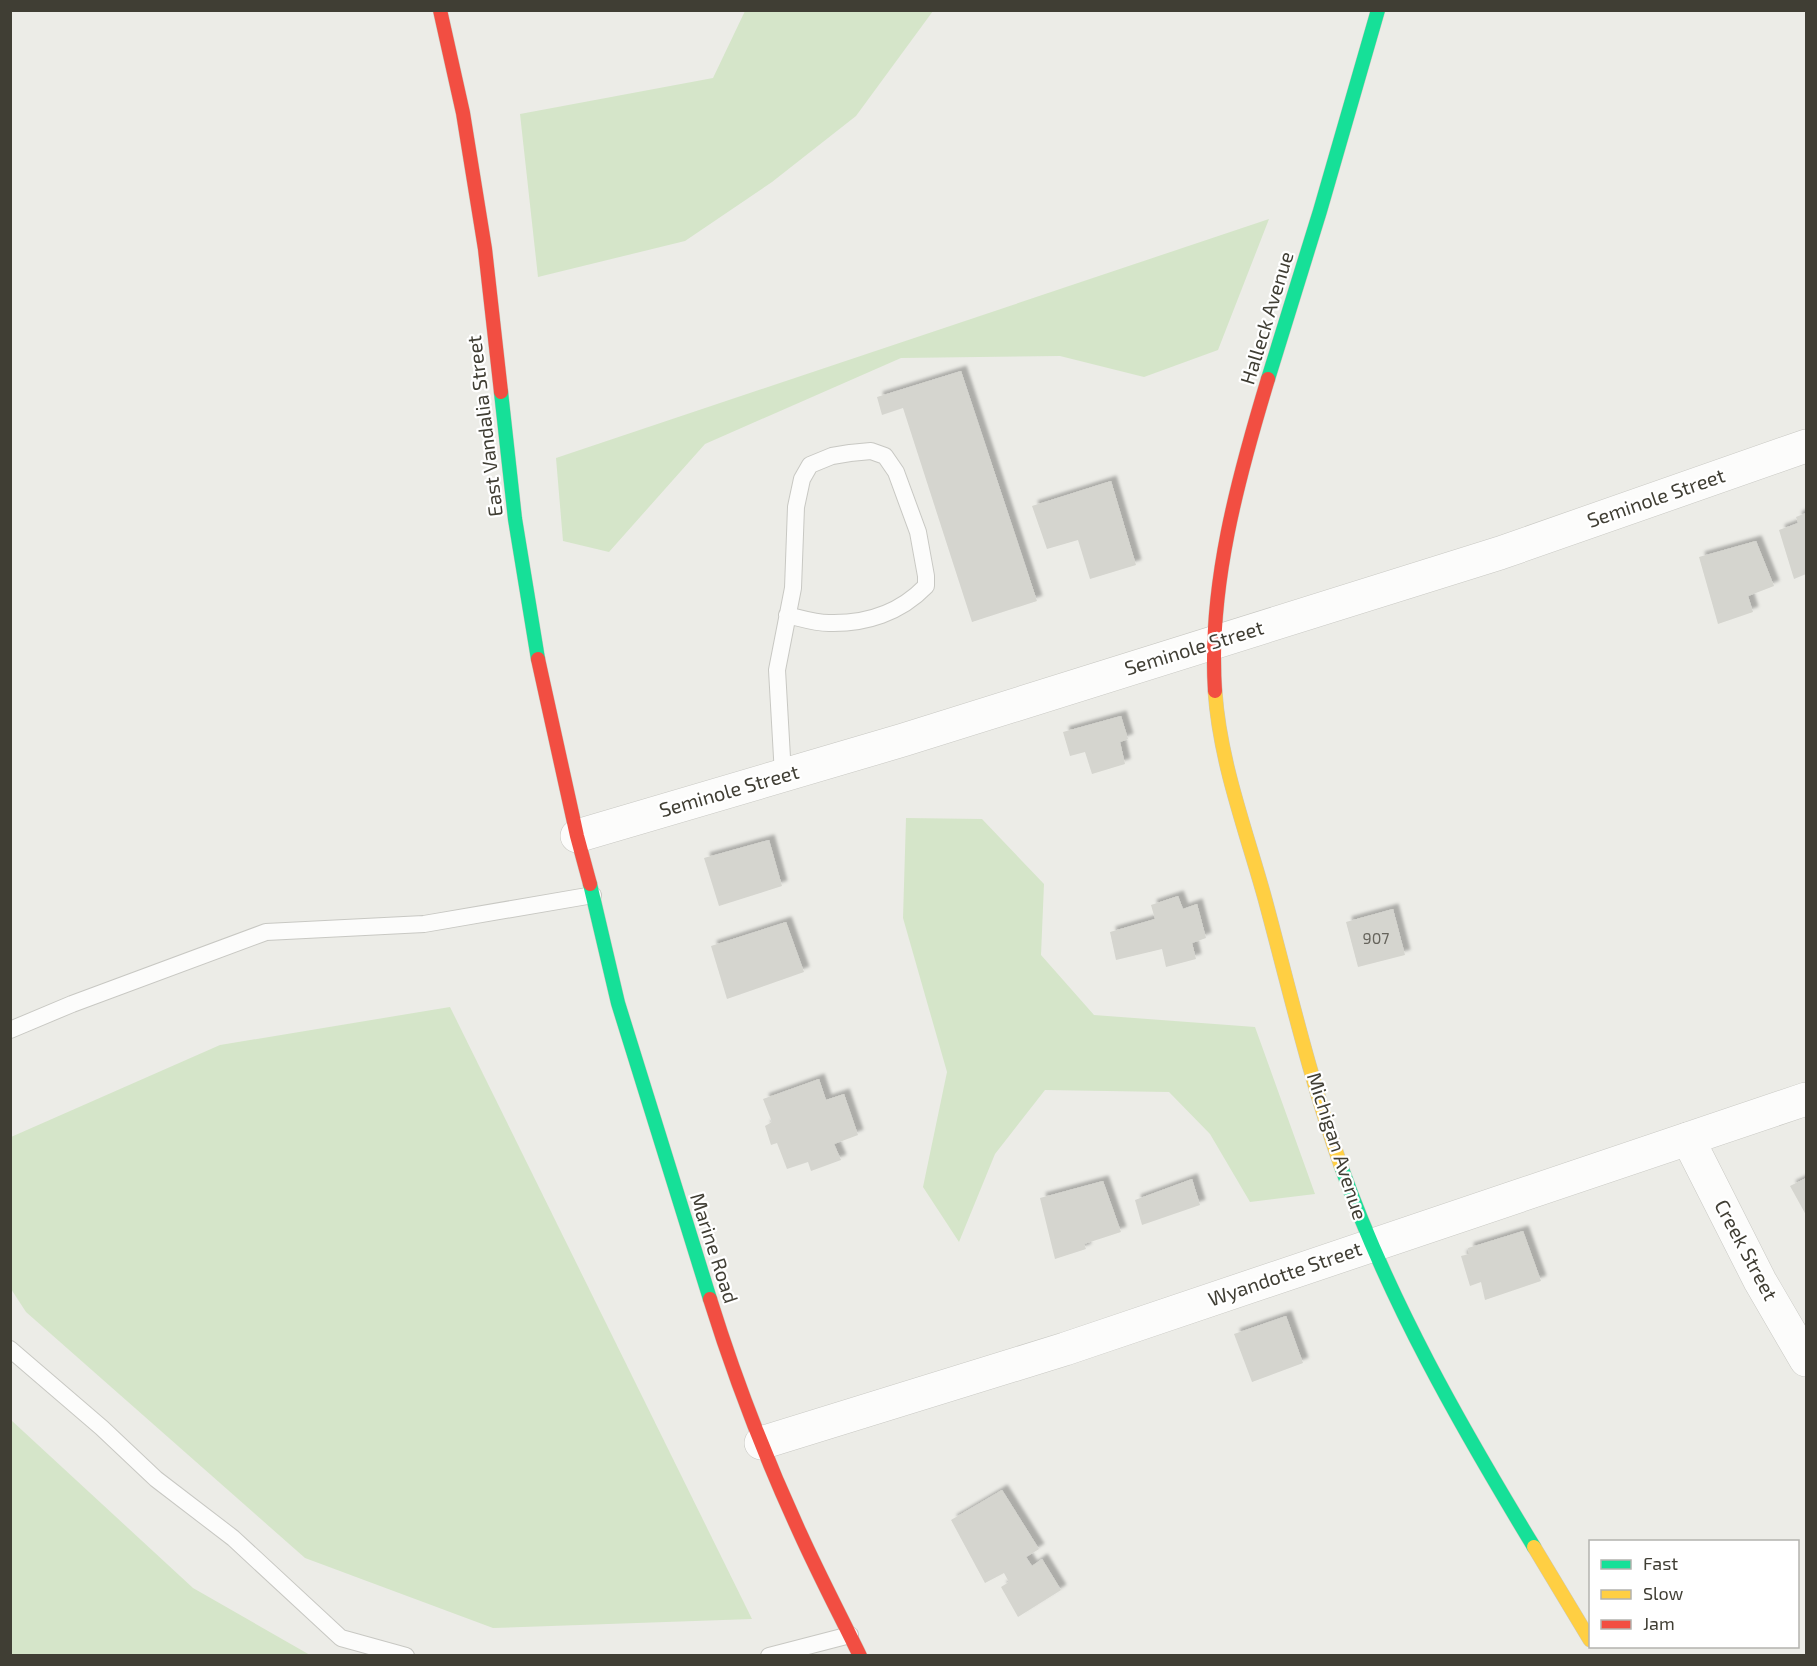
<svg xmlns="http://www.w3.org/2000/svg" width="1817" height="1666" font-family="'Exo 2',sans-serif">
  <defs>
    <filter id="shadow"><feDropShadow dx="5.5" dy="-5.5" stdDeviation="1.5" flood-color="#0004"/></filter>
  </defs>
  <rect width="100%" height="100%" fill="#ecece7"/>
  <g fill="#d5e5c9">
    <path d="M745,11H933L856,116L772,182L685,241L538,277L520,114L713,78Z"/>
    <path d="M1269,219L1218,350L1144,377L1060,356L901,358L705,444L609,552L563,541L556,458Z"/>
    <path d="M906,818L982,819L1044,884L1041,955L1094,1015L1255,1027L1315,1194L1250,1202L1210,1134L1169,1092L1045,1090L995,1154L959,1242L923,1187L947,1072L903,918Z"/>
    <path d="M450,1007L752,1619L493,1628L305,1558L26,1312L11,1289V1137L220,1045Z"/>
    <path d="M11,1420L193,1588L310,1655H11Z"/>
  </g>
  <g fill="#d5d5cf" filter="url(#shadow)">
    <path d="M961,371L1037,601L972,622L903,408L882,415L877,397Z"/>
    <path d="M1111,481L1136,565L1090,579L1078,540L1047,549L1032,506Z"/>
    <path d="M1806,513V574L1794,579L1779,530L1798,523L1796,517Z"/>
    <path d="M1756,541L1774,586L1748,596L1753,612L1718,624L1699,557Z"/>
    <path d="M1121,716L1128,739L1120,742L1125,764L1092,774L1085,752L1070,756L1063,732Z"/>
    <path d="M769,840L782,886L719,906L704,858Z"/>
    <path d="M1178,896L1183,909L1197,904L1206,938L1192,943L1196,959L1166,967L1162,949L1116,960L1110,932L1155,919L1151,905Z"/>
    <path d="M1393,909L1405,955L1358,967L1346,922Z"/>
    <path d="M786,922L804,972L727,999L711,946Z"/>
    <path d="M819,1079L826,1100L844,1094L858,1135L834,1144L841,1160L811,1171L808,1162L787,1169L777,1143L771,1145L765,1126L772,1122L763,1099Z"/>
    <path d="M1806,1178V1215L1790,1186Z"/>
    <path d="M1192,1179L1200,1205L1142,1225L1135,1200Z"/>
    <path d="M1103,1181L1121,1232L1084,1244L1086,1249L1055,1259L1040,1198Z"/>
    <path d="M1523,1231L1541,1281L1485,1300L1481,1282L1470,1286L1461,1256L1469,1254L1468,1248Z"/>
    <path d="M1286,1316L1303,1363L1252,1382L1234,1334Z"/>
    <path d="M1002,1490L1039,1549L1026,1557L1032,1566L1042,1559L1061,1590L1018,1617L1001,1587L1009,1582L1004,1573L985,1583L951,1520Z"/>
  </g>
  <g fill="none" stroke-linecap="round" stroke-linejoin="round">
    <defs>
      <g id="lane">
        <path d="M783,775L777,670L793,588L796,507L802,479L810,465L832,456L850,453L871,451L885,456L896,472L918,532L926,576V586C900,613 865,624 829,623C815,623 800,618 787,615"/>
        <path d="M10,1030L72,1004L266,932L424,924L593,895"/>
        <path d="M10,1349L102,1428L156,1479L233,1538L341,1638L406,1656"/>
        <path d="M769,1656L850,1635"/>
      </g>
      <g id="street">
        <path d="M577,836L903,740L1500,553L1806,446"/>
        <path d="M1688,1139L1760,1281L1806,1360"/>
        <path d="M761,1443L1065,1349L1806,1099"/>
      </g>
      <g id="fast">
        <path d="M1268,379L1320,211L1378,10"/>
        <path d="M501,392L515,519L538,659"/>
        <path d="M590,884L618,1003L710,1299"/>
        <path d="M1341,1166C1389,1301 1460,1425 1534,1547"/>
      </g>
      <g id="slow">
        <path d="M1215,691C1220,763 1246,830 1265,899C1289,988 1310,1079 1341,1166"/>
        <path d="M1534,1547L1590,1640"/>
      </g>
      <g id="jam">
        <path d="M440,10L463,113L485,249L501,392"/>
        <path d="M538,659L577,836L590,884"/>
        <path d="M1215,691C1208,587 1238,478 1268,379"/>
        <path d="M710,1299C735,1379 765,1457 800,1533C819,1575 840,1615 860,1656"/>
      </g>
    </defs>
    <use href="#lane" stroke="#c8c8c3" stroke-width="18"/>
    <use href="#street" stroke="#c8c8c3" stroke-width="34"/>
    <use href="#fast" stroke="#cac9be" stroke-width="15"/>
    <use href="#slow" stroke="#cac9be" stroke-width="15"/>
    <use href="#jam" stroke="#cac9be" stroke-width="15"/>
    <use href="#lane" stroke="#fcfcfb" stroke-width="16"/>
    <use href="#street" stroke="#fcfcfb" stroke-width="33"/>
    <use href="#fast" stroke="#16e098" stroke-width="14"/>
    <use href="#slow" stroke="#ffcf43" stroke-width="14"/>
    <use href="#jam" stroke="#f24e42" stroke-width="14"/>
  </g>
  <g text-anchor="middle" stroke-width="4.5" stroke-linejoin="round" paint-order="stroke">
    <g font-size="16" fill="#66645c">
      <text x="1376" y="944">907</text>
    </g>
    <g font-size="20" fill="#403e34" stroke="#fff">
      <text transform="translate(1267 318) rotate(-73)" y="7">Halleck Avenue</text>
      <text transform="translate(485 426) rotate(-97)" y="7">East Vandalia Street</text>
      <text transform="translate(1656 498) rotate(-19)" y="7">Seminole Street</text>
      <text transform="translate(1194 648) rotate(-17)" y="7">Seminole Street</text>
      <text transform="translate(729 791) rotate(-16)" y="7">Seminole Street</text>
      <text transform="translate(1337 1146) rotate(72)" y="7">Michigan Avenue</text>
      <text transform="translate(714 1248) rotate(72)" y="7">Marine Road</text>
      <text transform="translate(1746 1250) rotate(62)" y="7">Creek Street</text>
      <text transform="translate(1285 1274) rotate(-19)" y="7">Wyandotte Street</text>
    </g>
  </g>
  <rect width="1817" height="1666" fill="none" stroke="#403e34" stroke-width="24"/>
  <rect x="1589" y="1540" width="210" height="108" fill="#ffffff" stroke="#b3b2ae" stroke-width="1.5"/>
  <rect x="1601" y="1560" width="30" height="9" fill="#16e098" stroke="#b3b2ae" stroke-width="1.5"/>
  <text x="1643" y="1570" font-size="18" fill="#403e34">Fast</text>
  <rect x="1601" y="1590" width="30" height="9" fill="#ffcf43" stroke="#b3b2ae" stroke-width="1.5"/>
  <text x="1643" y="1600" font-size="18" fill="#403e34">Slow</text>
  <rect x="1601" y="1620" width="30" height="9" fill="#f24e42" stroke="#b3b2ae" stroke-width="1.5"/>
  <text x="1643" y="1630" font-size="18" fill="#403e34">Jam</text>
</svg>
